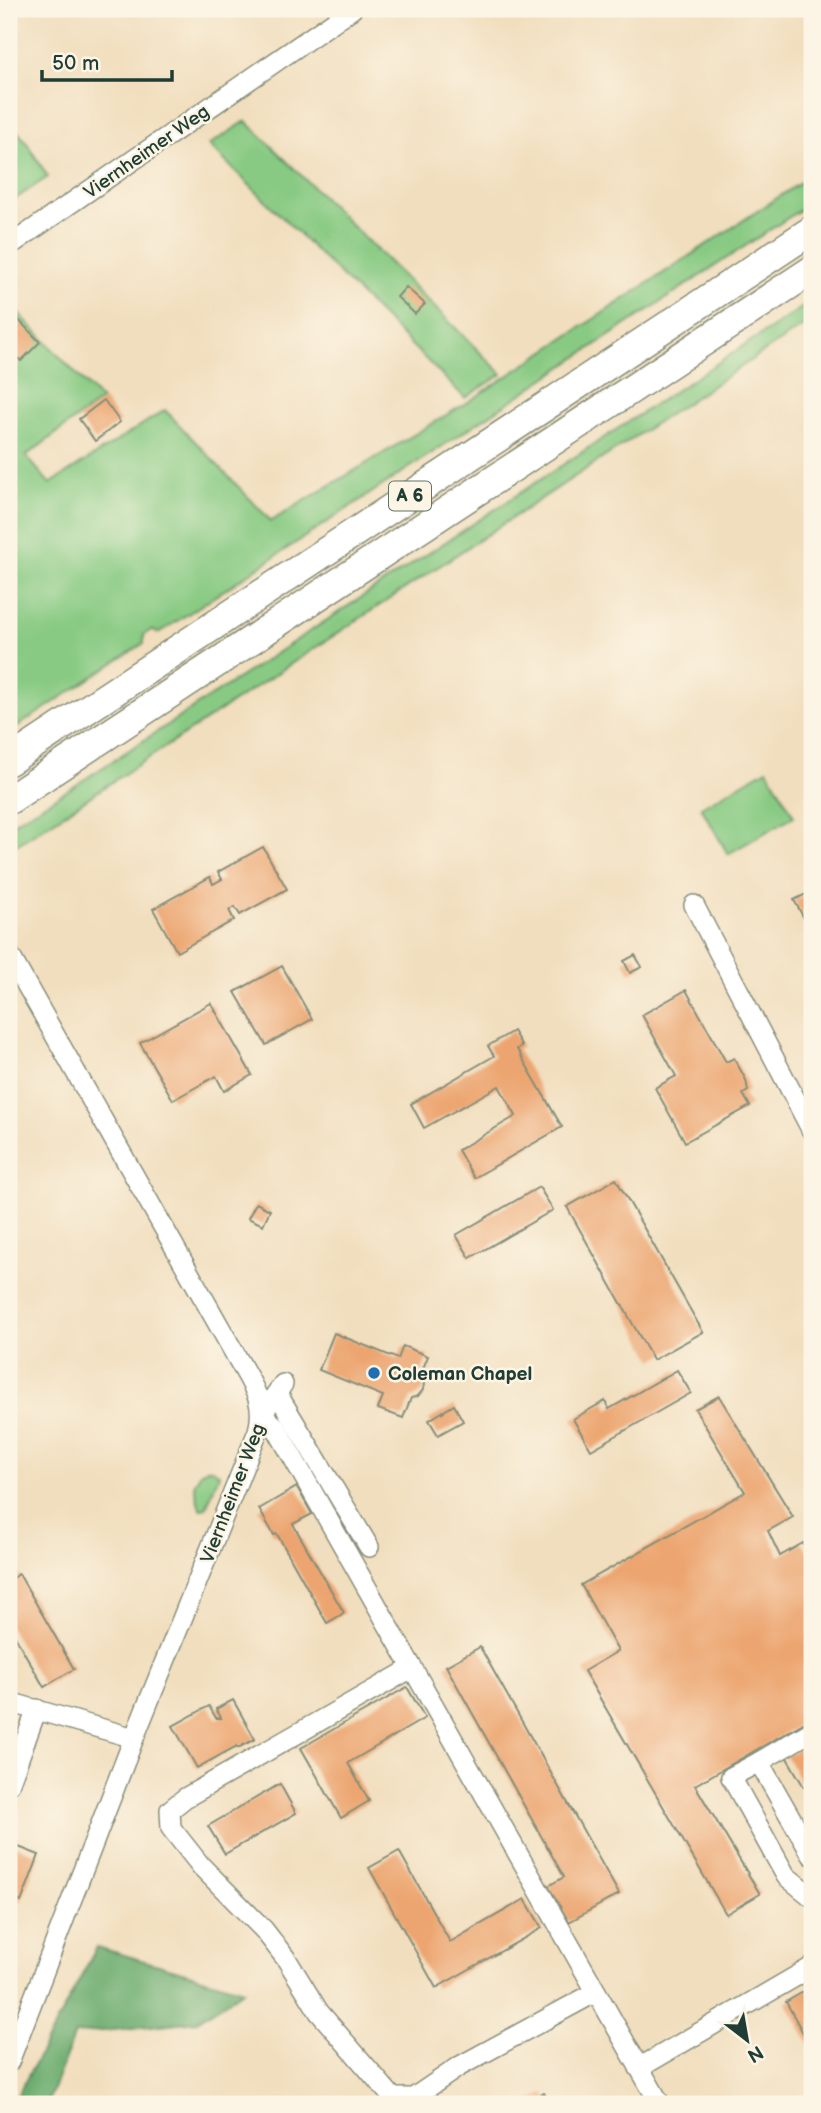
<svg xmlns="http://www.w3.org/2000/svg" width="821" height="2113" font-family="'Balsamiq Sans',sans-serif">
  <rect width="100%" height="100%" fill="#fcf5e5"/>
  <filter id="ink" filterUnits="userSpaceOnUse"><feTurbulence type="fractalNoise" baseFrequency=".0143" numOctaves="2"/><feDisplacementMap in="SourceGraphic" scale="14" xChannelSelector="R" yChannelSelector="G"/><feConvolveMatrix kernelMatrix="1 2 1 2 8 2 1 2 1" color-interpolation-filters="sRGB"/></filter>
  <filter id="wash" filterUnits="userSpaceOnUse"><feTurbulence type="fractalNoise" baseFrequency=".00686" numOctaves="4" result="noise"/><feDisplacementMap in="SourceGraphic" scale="28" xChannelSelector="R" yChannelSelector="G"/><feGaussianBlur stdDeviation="1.57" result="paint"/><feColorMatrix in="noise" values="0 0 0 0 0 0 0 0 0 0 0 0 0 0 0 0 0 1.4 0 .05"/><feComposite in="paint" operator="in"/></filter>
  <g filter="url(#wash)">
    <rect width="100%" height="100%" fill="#f1debe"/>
    <g fill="#88ca83" stroke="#54845c" stroke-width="2">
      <path d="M246,121L502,374L465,398L209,145Z"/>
      <path d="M9,122L25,140L48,177L9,203Z"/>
      <path d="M812,175V202L159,633L151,630L144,635V643L9,732V303L101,400L26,456L50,484L165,410L271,521L468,402Z"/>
      <path d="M812,301V320L9,850V825L73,787Z"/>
      <path d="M767,769L794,816L728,854L701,807Z"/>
      <path d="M207,1468L213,1469L219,1474L206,1508L200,1509L194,1485L201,1472Z"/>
    </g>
    <path fill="#6eae71" stroke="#467652" stroke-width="2" d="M97,1947L244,1990L197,2021L75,2034L47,2104H13Z"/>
    <g id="blocks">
      <g fill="#eca570">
        <path d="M406,287L425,304L415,314L397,297Z"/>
        <path d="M9,310L40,342L21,361L9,349Z"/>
        <path d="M104,400L120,422L95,441L79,419Z"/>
        <path d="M263,847L287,889L240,915L235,907L229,910L234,920L177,952L153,909L210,877L213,884L222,879L218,872Z"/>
        <path d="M812,891V933L794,900Z"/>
        <path d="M635,955L642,967L630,973L624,961Z"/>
        <path d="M282,966L312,1019L266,1045L235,992Z"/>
        <path d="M686,990L726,1062L734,1058L746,1080L748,1091L743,1094L750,1106L685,1142L655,1088L676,1076L642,1015Z"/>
        <path d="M211,1003L252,1075L224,1091L216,1076L173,1100L140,1043Z"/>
        <path d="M513,1031L522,1046L517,1049L562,1127L474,1178L458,1150L516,1116L499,1086L424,1128L411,1104L494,1056L488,1046Z"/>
        <path d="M616,1179L703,1332L653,1360L567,1207Z"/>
        <path d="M539,1187L553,1210L470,1258L456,1235Z"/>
        <path d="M256,1203L270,1210L263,1225L248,1218Z"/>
        <path d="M334,1333L398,1359L403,1346L428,1356L420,1376L424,1384L423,1390L418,1396L411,1398L403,1418L378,1409L383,1396L319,1370Z"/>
        <path d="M677,1370L691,1393L591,1450L573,1419L605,1401L609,1409Z"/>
        <path d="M719,1396L793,1517L768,1531L780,1556L803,1543L812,1558V1718L695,1785L760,1894L726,1914L584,1671L618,1651L581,1585L745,1492L695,1409Z"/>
        <path d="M454,1405L463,1421L438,1435L429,1420Z"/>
        <path d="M297,1487L312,1514L293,1524L344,1613L327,1623L277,1534L274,1535L259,1509Z"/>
        <path d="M19,1574L74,1669L44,1687L9,1626V1580Z"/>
        <path d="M480,1647L619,1894L569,1922L548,1886L564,1877L446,1666Z"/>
        <path d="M407,1687L425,1718L348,1763L369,1801L341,1818L301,1748Z"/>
        <path d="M233,1700L255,1739L238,1748L237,1746L197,1768L173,1726L209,1706L216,1718H221L216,1709Z"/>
        <path d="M812,1741V1783L804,1787L786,1756Z"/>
        <path d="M280,1784L296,1813L225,1854L208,1826Z"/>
        <path d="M16,1846L39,1855L21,1902L9,1897V1865Z"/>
        <path d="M399,1851L450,1942L525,1899L542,1928L436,1988L369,1868Z"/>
        <path d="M812,1987V2049L786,2002Z"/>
        <path d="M544,2093L550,2104H524Z"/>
      </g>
    </g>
  </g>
  <g filter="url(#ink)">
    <use href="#blocks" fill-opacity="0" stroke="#888e79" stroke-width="2"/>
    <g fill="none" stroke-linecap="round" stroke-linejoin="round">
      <defs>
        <g id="minor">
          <path d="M9,246L352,9"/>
          <path d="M694,905L812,1131"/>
          <path d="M9,954L244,1370C256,1391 265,1406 258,1431L134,1738L9,2062"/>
          <path d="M283,1384L262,1414L275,1426L660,2104"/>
          <path d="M277,1393L369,1547"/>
          <path d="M412,1668L185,1798L170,1810L171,1828L201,1866L264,1930L287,1960L319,2012L393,2098H413L460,2066L596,1992"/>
          <path d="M9,1702L134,1738"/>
          <path d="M812,1731L759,1762L812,1855"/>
          <path d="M759,1762L731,1777L786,1876L812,1897"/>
          <path d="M9,1785L37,1709"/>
          <path d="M639,2068L812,1967"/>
        </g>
        <g id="highway">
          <path d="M9,761L812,230"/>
          <path d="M9,800L812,270"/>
        </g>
      </defs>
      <use href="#minor" stroke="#888e79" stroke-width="22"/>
      <use href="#highway" stroke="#888e79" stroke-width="31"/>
      <use href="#minor" stroke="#fff" stroke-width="19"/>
      <use href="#highway" stroke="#fff" stroke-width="28"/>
    </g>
  </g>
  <circle fill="#1f6fb2" stroke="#fcf5e5" stroke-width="2.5" cx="374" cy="1373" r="7"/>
  <g text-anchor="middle" stroke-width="5" stroke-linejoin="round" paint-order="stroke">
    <rect fill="#fcf5e5" stroke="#617469" stroke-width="2" x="389" y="481.5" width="42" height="29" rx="5"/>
    <g font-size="18" font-weight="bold" fill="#1f3d34">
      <text x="410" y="502">A 6</text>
    </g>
    <g font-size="19" fill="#1f3d34" stroke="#fcf5e5">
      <text transform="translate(146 151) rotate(-35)" y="7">Viernheimer Weg</text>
      <text transform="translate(232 1493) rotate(-69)" y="7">Viernheimer Weg</text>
    </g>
    <g font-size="19" font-weight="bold" fill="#1f3d34" stroke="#fcf5e5" text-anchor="start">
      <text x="388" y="1380">Coleman Chapel</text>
    </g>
  </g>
  <rect width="821" height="2113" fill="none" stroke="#fcf5e5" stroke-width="35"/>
  <g transform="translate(747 2040) rotate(149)" stroke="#fcf5e5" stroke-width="5" paint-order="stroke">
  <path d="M0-5L12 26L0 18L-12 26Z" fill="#1f3d34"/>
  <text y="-10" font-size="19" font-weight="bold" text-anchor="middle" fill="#1f3d34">N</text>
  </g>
  <path d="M42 70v10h130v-10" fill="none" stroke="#1f3d34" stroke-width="3.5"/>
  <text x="52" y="70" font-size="21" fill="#1f3d34" stroke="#fcf5e5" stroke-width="5" paint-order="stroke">50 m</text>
</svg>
